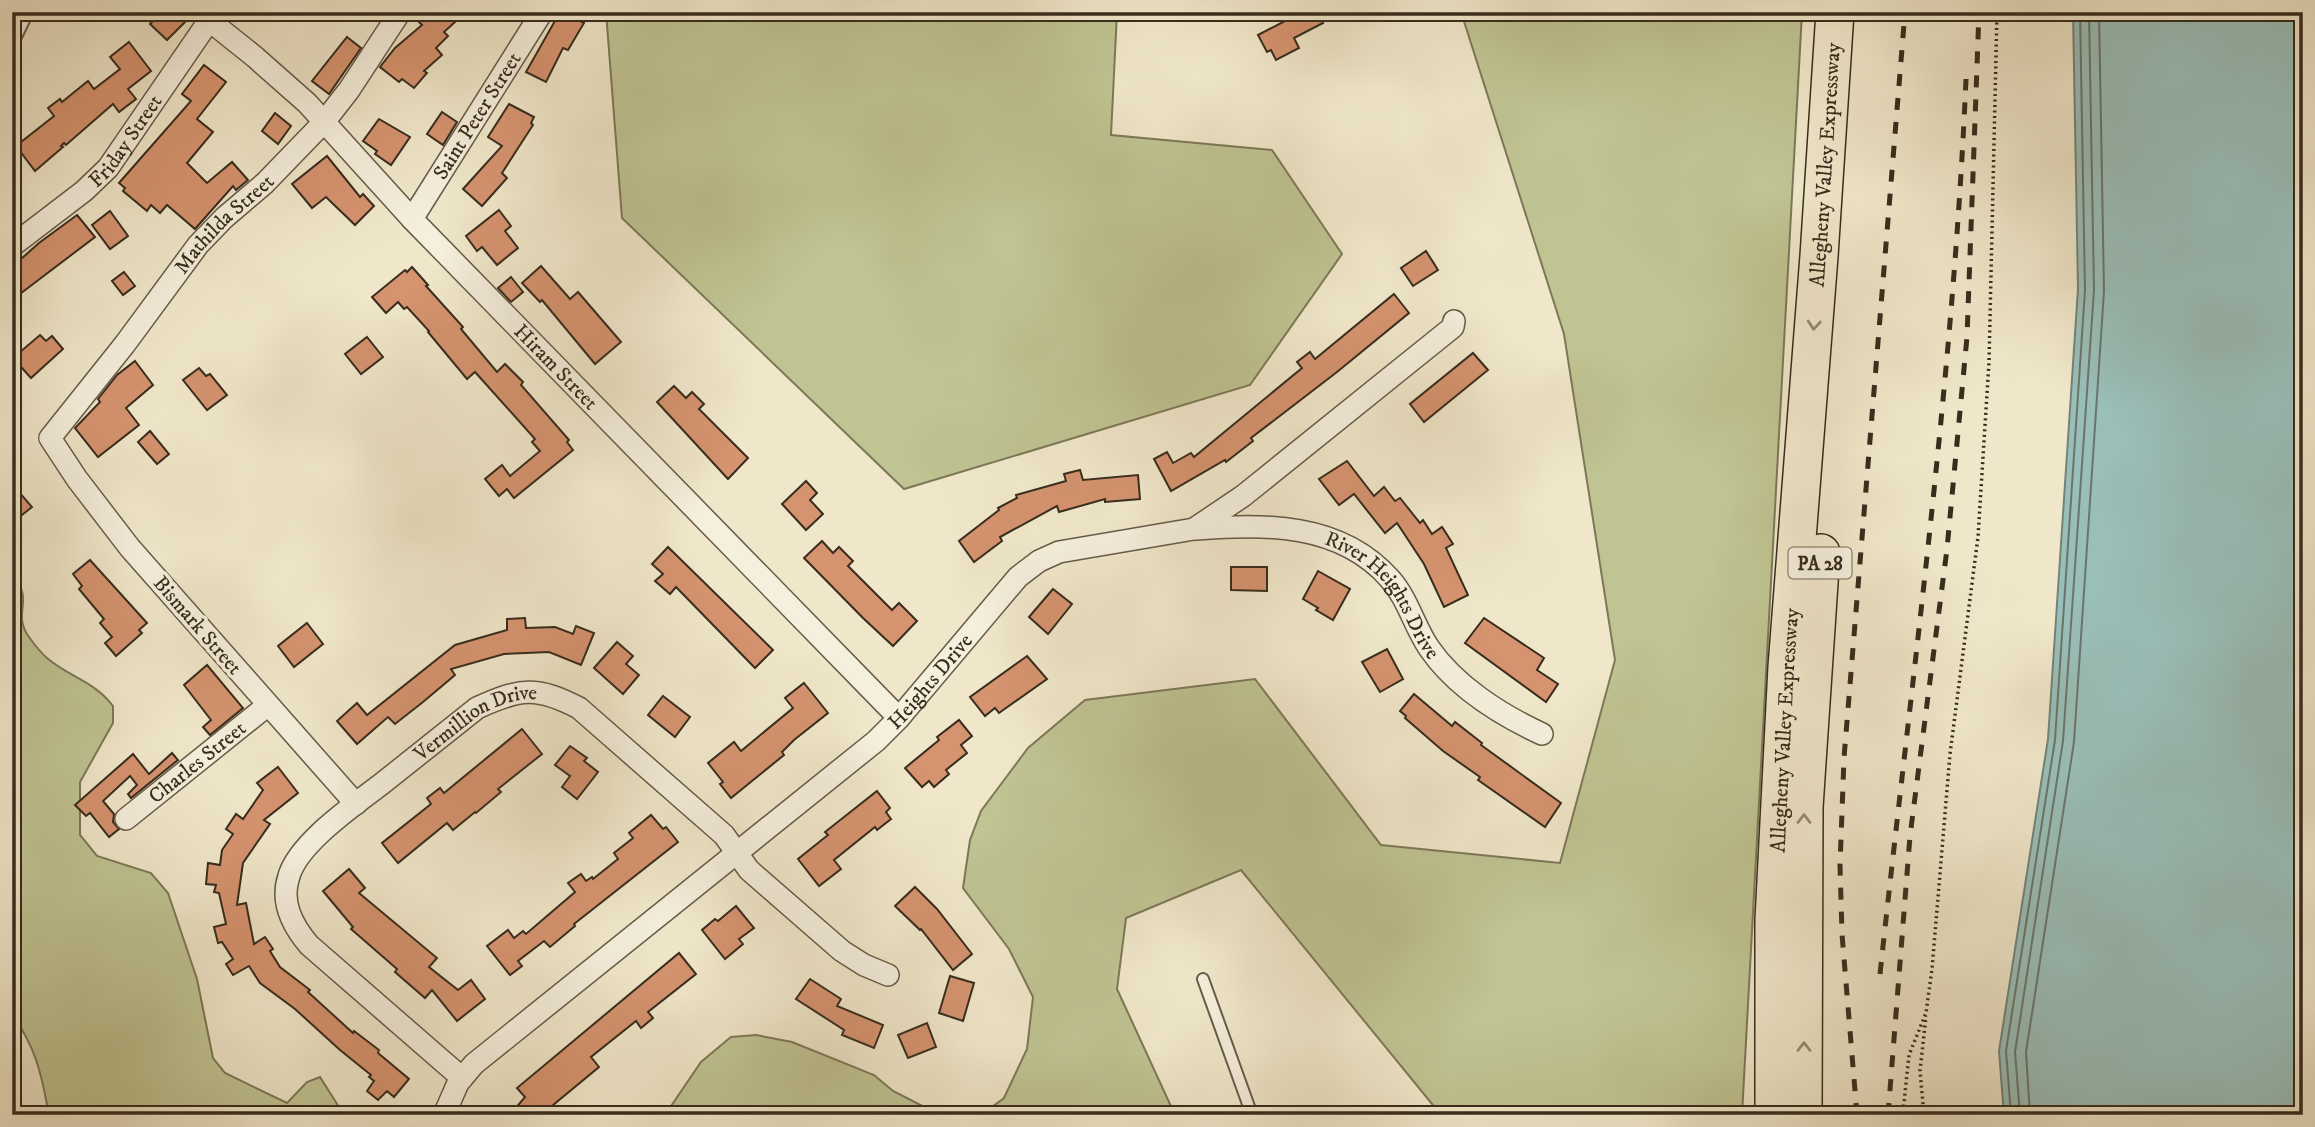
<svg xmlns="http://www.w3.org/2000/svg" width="2315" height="1127" font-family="'IM FELL DW Pica',serif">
  <rect width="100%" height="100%" fill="#f0e7ca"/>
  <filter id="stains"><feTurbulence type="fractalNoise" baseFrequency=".00286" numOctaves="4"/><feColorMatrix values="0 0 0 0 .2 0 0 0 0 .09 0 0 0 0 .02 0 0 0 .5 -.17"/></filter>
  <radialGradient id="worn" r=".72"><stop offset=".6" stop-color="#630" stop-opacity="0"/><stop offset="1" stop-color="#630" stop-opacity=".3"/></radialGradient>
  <g fill="#c0c392" stroke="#7c7858" stroke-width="2">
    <path d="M606,12H1117L1111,135L1272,150L1342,254L1250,385L904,489L622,218Z"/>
    <path d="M1461,12H1802L1742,1115H1441L1241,870L1126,918L1117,989L1175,1115H981L1004,1098L1027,1049L1033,997L1009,949L963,888L970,840L981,811L1028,748L1085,700L1255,679L1381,845L1560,863L1615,660L1564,334Z"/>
    <path d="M12,578C36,598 11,613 29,637C34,644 41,653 47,658C69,677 94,681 113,706V723L80,782V835L97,856L151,873L168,893L197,979L213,1058L225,1073L287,1103L307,1082L320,1077L344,1115H47L48,1110C41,1071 35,1047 12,1014Z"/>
    <path d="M756,1035L792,1042L874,1075L893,1091L940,1115H665L701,1062L731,1037Z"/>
  </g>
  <path fill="#9abfb9" stroke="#72847b" stroke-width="2" d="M2073,12H2303V1115H2004L1999,1051L2048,739L2078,289Z"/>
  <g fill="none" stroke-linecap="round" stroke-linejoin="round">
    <g stroke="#68766b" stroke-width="2">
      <path d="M2011,1115L2006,1051L2055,740L2085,290L2080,12"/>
      <path d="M2020,1115L2015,1052L2063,741L2094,290L2089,12"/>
      <path d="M2030,1115L2026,1052L2074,742L2104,291L2099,12"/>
    </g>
  </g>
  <g fill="#d5936f" stroke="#372c1d" stroke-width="2">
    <path d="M162,12H195L167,40L150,24Z"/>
    <path d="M429,12H466L444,32L448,36L436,48L442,55L424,71L427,73L414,88L402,79L399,82L380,67L395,48L422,25L419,22Z"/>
    <path d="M560,12H564L584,23L568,50L563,48L546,82L526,72Z"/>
    <path d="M1281,12H1317L1323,23L1294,38L1299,48L1276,60L1271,50L1267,52L1258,35L1285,21Z"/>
    <path d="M347,37L361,48L329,94L312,81Z"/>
    <path d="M129,42L151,71L128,89L136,99L119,112L113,104L66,145L64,143L61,146L63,147L35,171L16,146L54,116L48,108L60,99L62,102L88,81L94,89L120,69L110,57Z"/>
    <path d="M204,65L226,82L197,119L213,132L187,163L207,183L232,162L248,180L236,190L233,186L195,229L167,205L160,213L151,205L147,211L123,191L125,188L119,183L191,101L182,94Z"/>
    <path d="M509,104L534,117L531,123L533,125L502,173L507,178L482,206L463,189L502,146L488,137Z"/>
    <path d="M442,112L457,122L443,145L427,134Z"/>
    <path d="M275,113L291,126L278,144L262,131Z"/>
    <path d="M379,119L410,137L391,165L375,154L377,151L363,141Z"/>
    <path d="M327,156L360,197L363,194L374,206L355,225L326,197L312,208L292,184Z"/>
    <path d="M499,210L511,226L505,231L518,248L497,265L482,247L477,251L466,236Z"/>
    <path d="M110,211L128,236L110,249L92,225Z"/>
    <path d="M77,215L95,237L12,300V267L39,243Z"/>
    <path d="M1426,251L1438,270L1413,286L1401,268Z"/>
    <path d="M541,266L570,299L578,292L621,342L595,364L542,300L540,302L522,283Z"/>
    <path d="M412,267L428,285L426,286L463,327L461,329L497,372L505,364L523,382L521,385L569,440L567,442L573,450L514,498L507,489L499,496L485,479L502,465L510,476L540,451L532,442L535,439L475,372L467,379L428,332L429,331L407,307L404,309L398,302L386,313L372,297L405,270L407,272Z"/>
    <path d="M124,272L135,286L123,295L112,281Z"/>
    <path d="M511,277L523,292L511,302L498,288Z"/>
    <path d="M1394,294L1409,313L1337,372L1251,438L1253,441L1226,462L1225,460L1171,491L1154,459L1167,452L1173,463L1191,453L1194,457L1302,368L1297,362L1310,352L1315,359Z"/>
    <path d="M40,335L46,341L52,336L63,349L31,378L13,358Z"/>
    <path d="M367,337L383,357L361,374L345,354Z"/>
    <path d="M1473,353L1488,370L1424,422L1410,404Z"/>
    <path d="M135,361L153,385L126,408L139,425L98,457L75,428L100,402L98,399L117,375Z"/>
    <path d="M199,368L206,376L210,374L227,395L207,410L183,380Z"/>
    <path d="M674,386L686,398L692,392L704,404L699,409L748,458L728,479L657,402Z"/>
    <path d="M150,431L169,454L157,464L138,442Z"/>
    <path d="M1347,461L1374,496L1384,487L1395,501L1400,498L1420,523L1423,520L1432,534L1442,527L1453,544L1446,548L1468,595L1444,607L1424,564L1397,523L1385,533L1354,494L1339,505L1319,479Z"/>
    <path d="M1080,470L1083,480L1138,475L1140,499L1105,502V499L1059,512L1057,506L1000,537L1002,541L974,562L959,541L999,510L998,508L1017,498L1016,495L1066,481L1064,474Z"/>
    <path d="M806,481L817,493L810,500L823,514L806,530L782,504Z"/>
    <path d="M12,484L32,507L12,523Z"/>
    <path d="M822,541L833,553L839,547L853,561L848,566L892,610L899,603L917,621L893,646L863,618L804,558Z"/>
    <path d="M668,547L773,650L755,668L676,587L670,594L655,581L663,574L652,564Z"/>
    <path d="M90,560L147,623L139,630L142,633L116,656L105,643L112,637L100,623L104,619L79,589L82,586L73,574Z"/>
    <path d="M1231,567H1267V591L1231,590Z"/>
    <path d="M1318,571L1350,589L1333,620L1316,610L1318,608L1303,599Z"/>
    <path d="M1053,589L1072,604L1048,634L1029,617Z"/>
    <path d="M525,618L526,628L555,627L573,634L576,626L594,633L581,665L549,652L504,654L451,669L455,675L423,702L395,724L388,717L357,744L337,721L357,703L367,715L455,645L507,630V619Z"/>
    <path d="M1484,618L1544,658L1537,670L1558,684L1546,702L1465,643Z"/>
    <path d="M307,623L323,644L294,667L278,646Z"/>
    <path d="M617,642L633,656L626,664L639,675L623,694L594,668Z"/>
    <path d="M1387,649L1403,679L1380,692L1362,662Z"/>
    <path d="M1027,656L1047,679L999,713L995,708L985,716L970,697Z"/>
    <path d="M207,665L243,708L210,735L203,727L211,720L184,685Z"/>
    <path d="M804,683L828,713L794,740L782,752L784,755L731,798L720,784L723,782L708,763L734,742L741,751L793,708L785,698Z"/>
    <path d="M1414,694L1452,726L1455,722L1482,743L1481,745L1561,803L1545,827L1478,780L1480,777L1443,751L1405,718L1406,716L1400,711Z"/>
    <path d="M663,696L690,717L675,737L648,715Z"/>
    <path d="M959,720L972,736L961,745L967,753L946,770L949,774L934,787L929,781L922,787L905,768L939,740L937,737Z"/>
    <path d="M522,729L542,754L498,789L501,792L476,813L475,812L453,830L447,823L398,863L382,843L431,804L427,798L440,788L444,793Z"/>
    <path d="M570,746L587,758L584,761L598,772L577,799L562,787L570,776L555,765Z"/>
    <path d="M172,753L178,760L131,798L128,794L137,785L130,776L103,801L114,814L113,822L119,829L109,837L90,813L86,816L75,805L133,754L149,774Z"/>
    <path d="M278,767L298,793L264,820L270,824L243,863L237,905L246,903L254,944L265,937L273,949L270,951L280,967L310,990L308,992L353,1033L354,1031L379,1050L378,1053L409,1079L394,1097L387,1091L378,1100L367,1091L374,1081L369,1077L371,1075L340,1050L295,1009L260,983L249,966L233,975L226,964L233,959L222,942L218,943L214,927L226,924L219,893L214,892L216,885L206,884L208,863L220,865L222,850L233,834L226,829L236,814L243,819L263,790L257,783Z"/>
    <path d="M877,791L890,808L886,812L891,819L877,830L875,827L834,860L841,869L819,886L798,859L828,835L825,832Z"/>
    <path d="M651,815L663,829L666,827L678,842L574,924L575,926L550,947L544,941L518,961L522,966L510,975L487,946L508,930L514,938L523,931L526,934L575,892L568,883L581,874L586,881L592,877L593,879L618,859L614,853L633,838L629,833Z"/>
    <path d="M349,869L365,888L359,893L437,958L429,967L458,990L471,980L485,999L457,1021L432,990L425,998L395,972L397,969L351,929L353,927L323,891Z"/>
    <path d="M915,887L937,909L972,954L953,970L921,929L920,930L895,906Z"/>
    <path d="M736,906L754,928L739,939L743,944L725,959L702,930L715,919L718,921Z"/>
    <path d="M679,953L696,974L648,1012L653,1018L641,1028L636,1021L591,1057L599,1067L541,1115H510L525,1097L517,1088Z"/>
    <path d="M950,976L974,983L963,1021L939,1013Z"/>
    <path d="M810,979L841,999L837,1006L883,1025L874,1048L842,1035L844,1030L796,999Z"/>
    <path d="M927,1023L936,1047L908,1058L898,1035Z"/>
  </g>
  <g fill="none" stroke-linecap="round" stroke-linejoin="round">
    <defs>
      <g id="lane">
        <path d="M12,45L28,12"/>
        <path d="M1203,979L1252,1115"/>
      </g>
      <g id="street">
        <path id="s1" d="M210,21L255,57L307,103L412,219L899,718"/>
        <path id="s2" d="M412,219L542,12"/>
        <path id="s3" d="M12,246L84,191L108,168L215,12"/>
        <path id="s4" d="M1196,529C1264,524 1340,522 1390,579C1408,599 1414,626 1429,648C1455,686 1501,715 1542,734"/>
        <path id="s5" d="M356,804L130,548L77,479L50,438L125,344L198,245L224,218L265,183L324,122L349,90L400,12"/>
        <path id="s6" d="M126,819L268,705"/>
        <path id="s7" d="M462,1078L309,945C292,925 280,902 289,876C299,842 356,804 384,782C415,757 446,733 477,708C520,688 537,686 579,708L724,835L749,870L842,951L864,965L888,975"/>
        <path id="s8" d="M444,1115L458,1083L474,1064L876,741L899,718L1018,577L1039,561L1059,552L1194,529L1243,496L1453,327L1454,321"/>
      </g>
      <g id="highway">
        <path id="s9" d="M1774,1115V920L1787,667L1819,256L1835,12"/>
        <path d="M1803,1115L1804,807L1821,553"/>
      </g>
    </defs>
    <use href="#lane" stroke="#655b48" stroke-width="14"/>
    <use href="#street" stroke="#655b48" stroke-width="24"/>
    <use href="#highway" stroke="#372c1d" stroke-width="40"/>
    <g stroke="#372c1d" stroke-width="3.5" stroke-dasharray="2 3.5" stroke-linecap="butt">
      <path d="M1903,1112L1909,1055L1926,1013L1932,969L1950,754L1978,537L1989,362L1997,12"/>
      <path d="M1924,1115L1920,1071L1926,1016"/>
    </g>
    <use href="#lane" stroke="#f5efdd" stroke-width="10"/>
    <use href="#street" stroke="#f5efdd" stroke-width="21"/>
    <use href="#highway" stroke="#f0e7ca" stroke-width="37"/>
    <g stroke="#372c1d" stroke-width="5" stroke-dasharray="12 12" stroke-linecap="butt">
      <path d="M1880,974C1912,676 1953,379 1966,79"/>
      <path d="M1857,1115L1842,934L1840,865L1844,758L1905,12"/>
      <path d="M1888,1115L1910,836L1947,549L1967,337L1979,12"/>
    </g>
  </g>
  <defs><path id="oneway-chevron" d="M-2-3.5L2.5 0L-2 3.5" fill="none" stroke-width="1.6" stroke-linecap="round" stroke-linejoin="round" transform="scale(1.75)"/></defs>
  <g stroke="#948a74">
    <use href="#oneway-chevron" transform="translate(1814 325) rotate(95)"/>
    <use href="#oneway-chevron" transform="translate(1804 819) rotate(-90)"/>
    <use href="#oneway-chevron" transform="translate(1804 1047) rotate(-90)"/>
  </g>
  <g text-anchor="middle" stroke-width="7" stroke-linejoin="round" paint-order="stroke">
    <rect fill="#f5efdd" stroke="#706657" stroke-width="2" x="1788.5" y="547.5" width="63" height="31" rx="5"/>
    <g font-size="19" font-weight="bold" fill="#372c1d">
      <text x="1820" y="570">PA 28</text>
    </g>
    <g font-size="21" fill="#372c1d" stroke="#f5efdd">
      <text dy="7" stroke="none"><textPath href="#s2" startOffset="122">Saint Peter Street</textPath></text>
      <text dy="7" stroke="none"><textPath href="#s3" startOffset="156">Friday Street</textPath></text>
      <text dy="7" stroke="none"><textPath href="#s9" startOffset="952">Allegheny Valley Expressway</textPath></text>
      <text dy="7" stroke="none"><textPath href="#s5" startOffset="754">Mathilda Street</textPath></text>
      <text dy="7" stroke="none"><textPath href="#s1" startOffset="490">Hiram Street</textPath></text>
      <text dy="7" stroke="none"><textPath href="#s4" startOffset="215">River Heights Drive</textPath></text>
      <text transform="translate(198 625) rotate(49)" y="7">Bismark Street</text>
      <text dy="7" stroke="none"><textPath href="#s8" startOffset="656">Heights Drive</textPath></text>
      <text dy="7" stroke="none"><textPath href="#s7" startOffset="525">Vermillion Drive</textPath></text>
      <text dy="7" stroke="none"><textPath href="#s9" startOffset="385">Allegheny Valley Expressway</textPath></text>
      <text dy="7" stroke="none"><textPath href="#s6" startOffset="91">Charles Street</textPath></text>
    </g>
  </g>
  <rect width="2315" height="1127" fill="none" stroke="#f0e7ca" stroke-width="42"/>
  <rect x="14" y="14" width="2287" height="1099" fill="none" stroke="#372c1d" stroke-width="3.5"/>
  <rect x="21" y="21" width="2273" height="1085" fill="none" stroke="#372c1d" stroke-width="2"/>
  <rect width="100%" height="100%" filter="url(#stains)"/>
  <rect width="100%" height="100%" fill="url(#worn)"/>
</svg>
